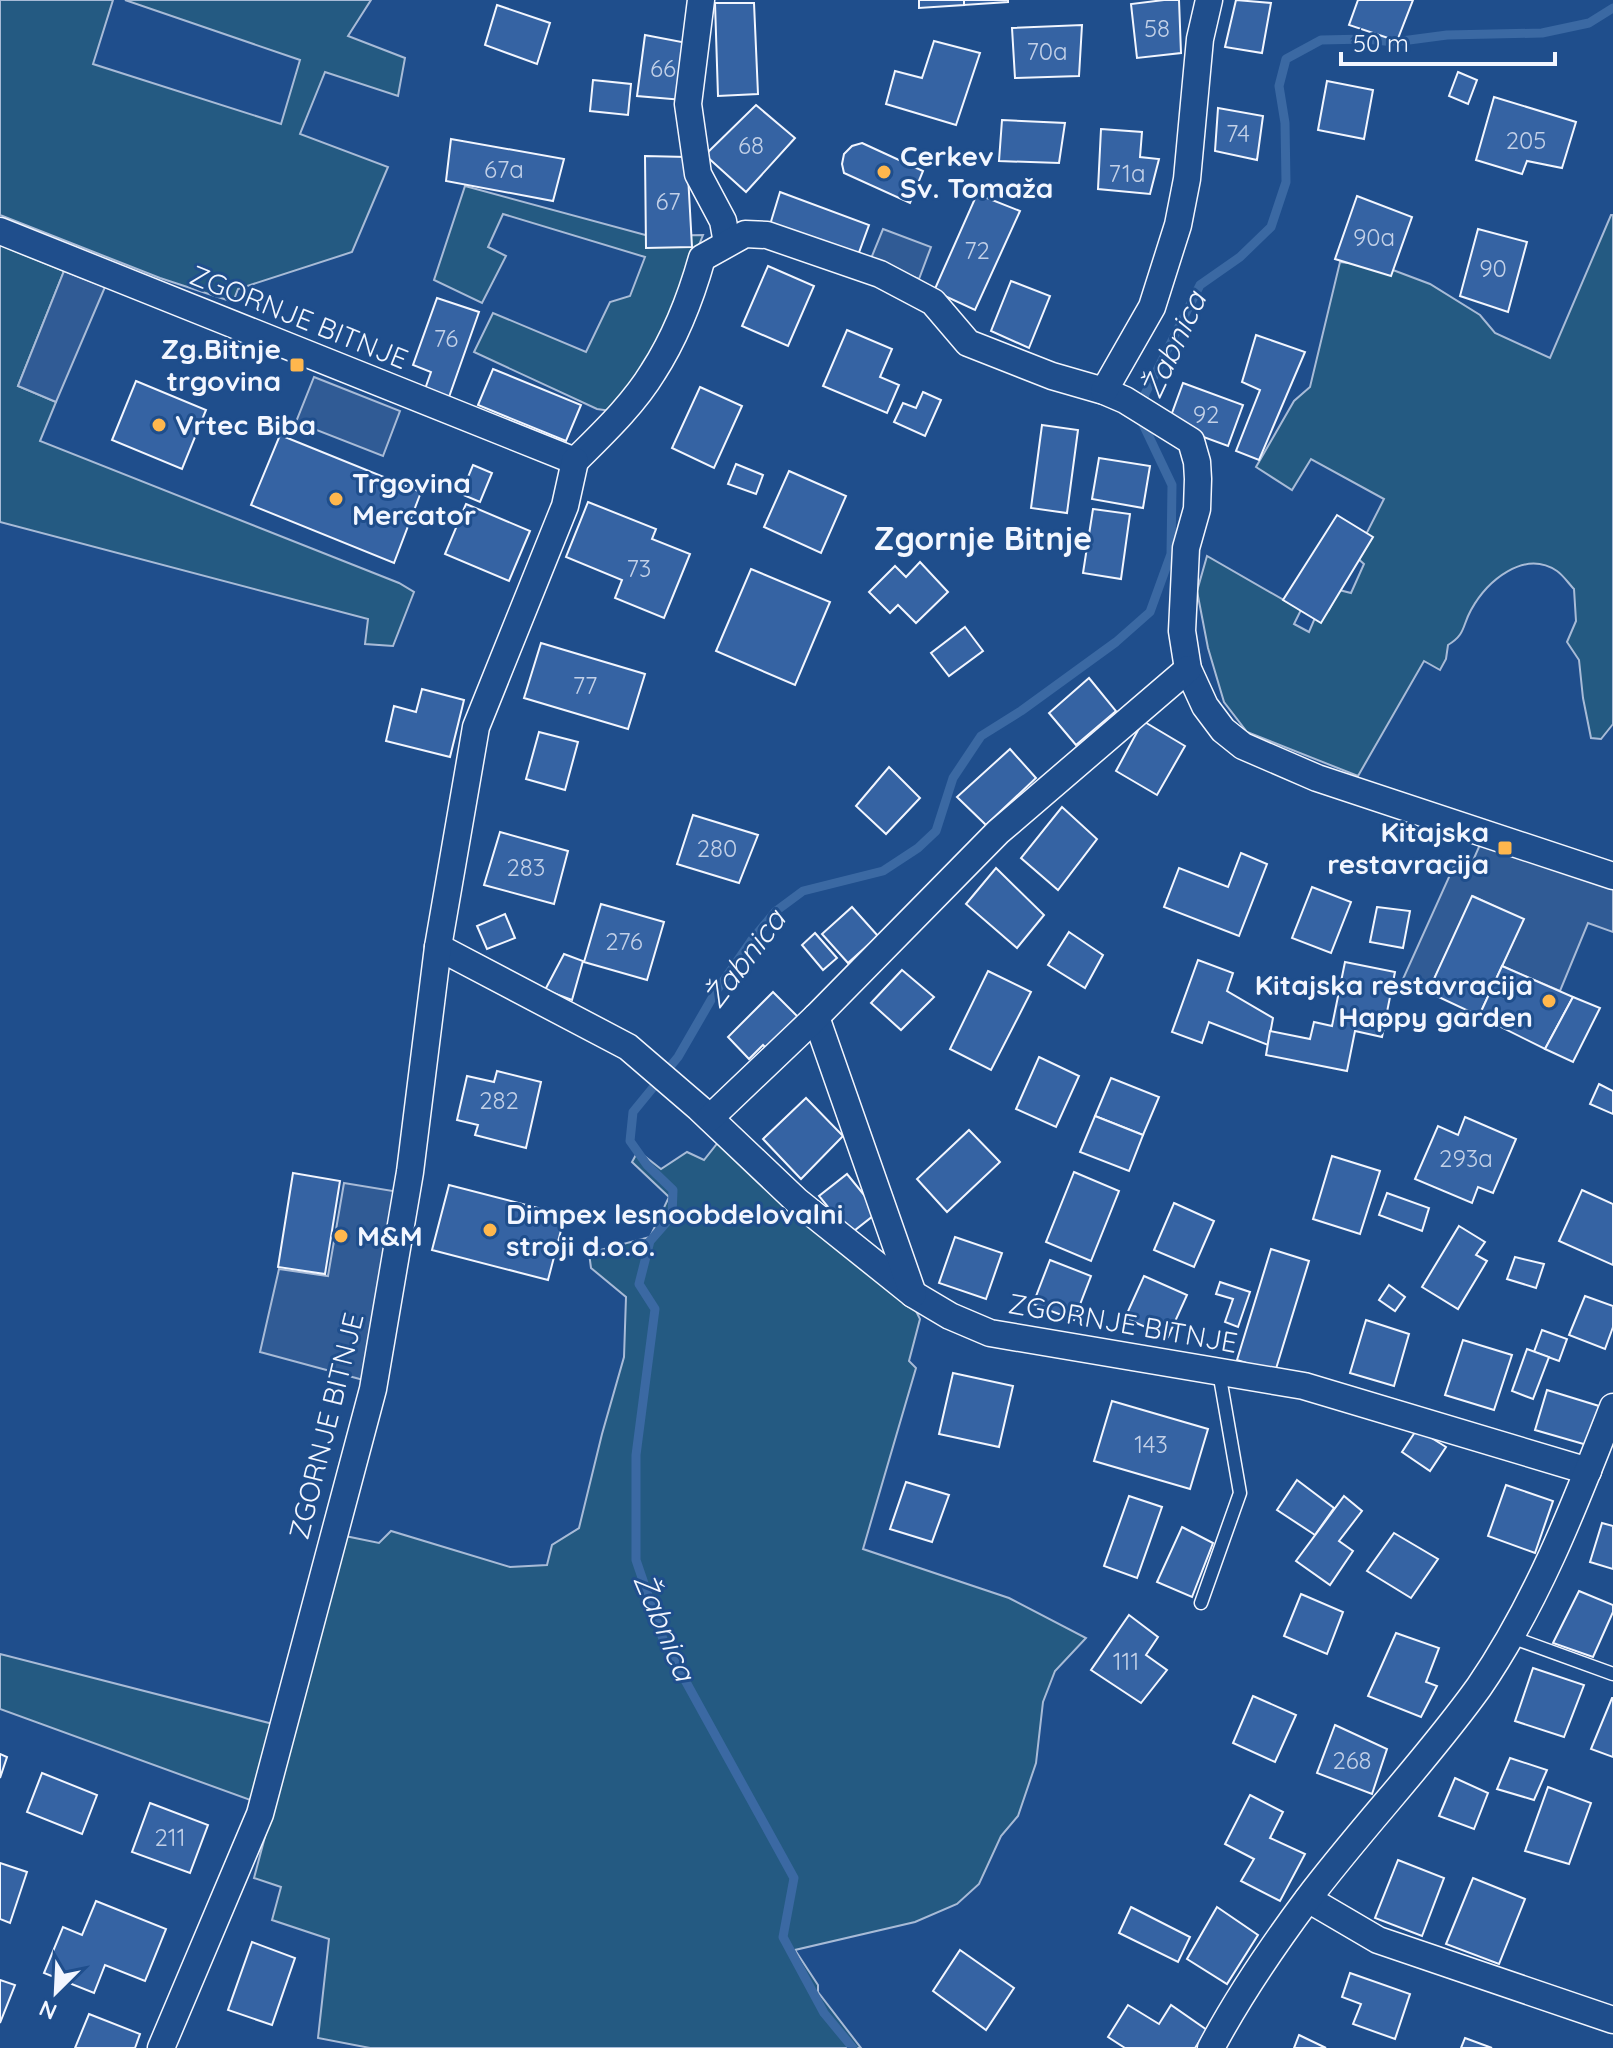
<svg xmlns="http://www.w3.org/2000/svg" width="1613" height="2048" font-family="Quicksand,sans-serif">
  <rect width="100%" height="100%" fill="#1f4e8c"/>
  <g fill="#245a82" stroke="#a8bbd7" stroke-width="2">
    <path d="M0,0H113L93,64L281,124L300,60L125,0H371L348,36L405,58L398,96L325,72L300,134L388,167L352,252L238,289L233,302L160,278L0,215Z"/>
    <path d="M465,186L649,236L703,235L655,355L611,411L597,409L474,352L493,313L586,352L610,302L630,296L645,257L503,214L488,247L506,256L482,303L434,280Z"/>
    <path d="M1611,215H1613V724L1601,739L1591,738L1583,698L1579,660L1567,642L1576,621L1574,589C1569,584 1563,575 1557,571C1524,549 1487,581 1471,610C1462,626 1466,634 1448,645L1446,659L1440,670L1424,661L1358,776L1247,732L1224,702L1208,648L1197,591L1207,556L1301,610L1294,624L1309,632L1320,606L1329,610L1339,590L1351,593L1364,564L1355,556L1384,499L1311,459L1292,490L1256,467L1294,401L1310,387L1340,262L1385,267L1430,284L1480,315L1495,333L1550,358Z"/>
    <path d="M0,245L64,271L18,386L56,402L40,441L399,583L414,592L393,646L365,644L368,619L0,522Z"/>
    <path d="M720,1140L915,1309L920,1319L909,1361L916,1368L863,1549L1009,1598L1086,1638L1055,1671L1043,1702L1036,1763L1018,1816L1001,1836L979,1884L957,1904L915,1922L795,1950L818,1985V1992L861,2048H370L318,2038L329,1939L272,1920L281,1887L254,1878L345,1536L379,1543L391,1531L510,1567L547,1565L552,1545L579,1528L602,1434L624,1357L626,1297L591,1268L589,1253L650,1237L669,1197L632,1162L638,1151L661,1169L687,1152L704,1160Z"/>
    <path d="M0,1654L273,1724L253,1801L0,1709Z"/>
  </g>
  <g fill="#305b95" stroke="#a8bbd7" stroke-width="2">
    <path d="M883,229L931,247L919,279L870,261Z"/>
    <path d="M64,271L105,287L56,402L18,386Z"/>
    <path d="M314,377L400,411L383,456L296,422Z"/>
    <path d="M1482,840L1547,862L1613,889V932L1588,923L1560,991L1502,966L1523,920L1473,896L1428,992L1403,979L1458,857L1472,863Z"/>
    <path d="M344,1183L399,1192L367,1381L260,1352L279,1269L328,1276Z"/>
  </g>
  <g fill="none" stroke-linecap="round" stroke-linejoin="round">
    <path stroke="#3b69a3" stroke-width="9" d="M853,2048L824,2013L783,1937L794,1878L664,1642L636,1560V1455L655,1309L639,1284L650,1241L672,1216L673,1190L647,1165L630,1141L633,1112L678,1057L715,993L751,941L776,911L803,891L883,871L918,848L936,831L953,778L981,736L1021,711L1116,642L1150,612L1171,554L1172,485L1142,422L1145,394L1200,285L1240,257L1271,227L1286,182L1285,123L1279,86L1286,59L1321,40L1366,39L1394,42L1447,35L1542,33L1589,23L1613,8"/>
  </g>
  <g fill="#3563a3" stroke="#f2f6ff" stroke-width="2">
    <path d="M919,0H964V5L919,8Z"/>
    <path d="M964,0H1008V2L964,5Z"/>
    <path d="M1164,0H1179L1181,53L1137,58L1131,4Z"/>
    <path d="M1236,0L1271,3L1262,53L1225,47Z"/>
    <path d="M1358,0H1413L1397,41L1349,25Z"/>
    <path d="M715,3H754L758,94L718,96Z"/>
    <path d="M497,5L550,23L537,64L485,45Z"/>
    <path d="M1082,25L1079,76L1015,78L1012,28Z"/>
    <path d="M645,35L687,43L683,100L637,96Z"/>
    <path d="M934,41L980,53L956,125L886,104L895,71L922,78Z"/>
    <path d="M1458,72L1477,80L1468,104L1449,96Z"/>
    <path d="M593,80L631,84L628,115L590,111Z"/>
    <path d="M1327,81L1373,90L1364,139L1318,130Z"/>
    <path d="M1494,97L1576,122L1562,168L1527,161L1522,174L1476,160Z"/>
    <path d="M756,105L795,138L746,192L705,155Z"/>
    <path d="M1218,108L1263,116L1257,160L1215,151Z"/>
    <path d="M1002,120L1065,123L1059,163L999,161Z"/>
    <path d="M1101,129L1142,132L1140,157L1159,159L1150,194L1098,189Z"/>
    <path d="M451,139L564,159L553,201L446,181Z"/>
    <path d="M862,143L923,171L910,203L844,173L842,164L844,154L852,146Z"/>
    <path d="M645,156L687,157L692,247L646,248Z"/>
    <path d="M780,192L869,225L857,258L769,228Z"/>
    <path d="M977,194L1020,211L975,310L934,291Z"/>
    <path d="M1357,196L1412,217L1391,276L1335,259Z"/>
    <path d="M1478,229L1527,242L1508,312L1460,296Z"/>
    <path d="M768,266L814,286L788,346L742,326Z"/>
    <path d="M1011,281L1050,296L1029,348L991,331Z"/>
    <path d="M437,298L479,312L449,397L425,389L431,372L413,365Z"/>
    <path d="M847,330L892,349L880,377L899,385L887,413L823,386Z"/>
    <path d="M1256,335L1305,352L1259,460L1236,451L1260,390L1242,382Z"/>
    <path d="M493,369L581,405L566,441L478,405Z"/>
    <path d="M136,381L206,410L182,469L112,440Z"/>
    <path d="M1183,383L1243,405L1228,446L1168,424Z"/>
    <path d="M700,387L742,406L714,468L672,448Z"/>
    <path d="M923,392L941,400L925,436L894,422L903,403L916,408Z"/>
    <path d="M1042,425L1078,430L1067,513L1031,508Z"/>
    <path d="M280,435L421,492L394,563L251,505Z"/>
    <path d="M1099,458L1150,466L1143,508L1092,499Z"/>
    <path d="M736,464L763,475L756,494L728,484Z"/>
    <path d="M473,465L492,473L480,502L461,494Z"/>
    <path d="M789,471L846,496L821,553L764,527Z"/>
    <path d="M588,502L656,529L652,539L690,554L664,618L615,598L622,580L566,557Z"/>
    <path d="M466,504L530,531L509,581L445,554Z"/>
    <path d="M1093,509L1130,514L1121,579L1083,573Z"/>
    <path d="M1337,515L1373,537L1321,623L1283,600Z"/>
    <path d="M920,562L948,592L916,623L898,605L890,613L869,592L895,566L906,577Z"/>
    <path d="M751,569L830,602L795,685L716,651Z"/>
    <path d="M965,627L983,651L949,676L931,653Z"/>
    <path d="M541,643L645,674L628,729L524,698Z"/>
    <path d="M1089,678L1116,711L1076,745L1049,713Z"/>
    <path d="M422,689L464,700L450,757L386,741L394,706L416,712Z"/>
    <path d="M1143,721L1185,746L1157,795L1116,771Z"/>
    <path d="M539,732L578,742L565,790L526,779Z"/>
    <path d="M1010,749L1036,778L986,825L957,797Z"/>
    <path d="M889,767L920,798L886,834L856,806Z"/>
    <path d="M1062,807L1097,839L1058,890L1021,858Z"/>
    <path d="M693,815L758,835L739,883L677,864Z"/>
    <path d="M500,832L568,851L554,904L484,885Z"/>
    <path d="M1241,853L1267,864L1239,936L1164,907L1179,868L1228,887Z"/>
    <path d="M996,868L1044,915L1017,948L966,904Z"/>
    <path d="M1312,887L1351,902L1331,953L1292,938Z"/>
    <path d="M1472,896L1524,919L1479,1016L1428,992Z"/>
    <path d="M601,904L664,922L647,980L584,962Z"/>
    <path d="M852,907L878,936L848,963L822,934Z"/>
    <path d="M1377,907L1410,911L1403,948L1370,942Z"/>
    <path d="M505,914L515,938L487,949L477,926Z"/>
    <path d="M1069,932L1103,955L1085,988L1048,965Z"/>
    <path d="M815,933L837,958L823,970L802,945Z"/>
    <path d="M564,954L583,961L572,1000L545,990Z"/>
    <path d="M1198,960L1233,973L1227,991L1273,1018L1268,1045L1209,1022L1202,1043L1172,1032Z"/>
    <path d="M1345,962L1395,972L1382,1037L1355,1031L1347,1071L1266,1055L1270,1031L1310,1039L1314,1022L1332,1026Z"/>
    <path d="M1502,966L1573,997L1545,1049L1479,1016Z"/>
    <path d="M902,970L934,997L901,1030L871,1003Z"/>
    <path d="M988,971L1031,992L991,1070L950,1049Z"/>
    <path d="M773,992L800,1019L768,1050L763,1045L749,1059L728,1037Z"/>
    <path d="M1573,997L1600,1008L1573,1062L1545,1049Z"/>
    <path d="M1039,1057L1079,1076L1056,1127L1016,1109Z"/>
    <path d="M497,1071L541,1082L526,1148L475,1135L478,1125L457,1120L467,1076L494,1082Z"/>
    <path d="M1111,1078L1159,1097L1143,1135L1095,1116Z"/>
    <path d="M1599,1084L1613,1091V1114L1590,1104Z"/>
    <path d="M806,1098L843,1136L801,1179L763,1139Z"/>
    <path d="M1095,1116L1143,1135L1129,1171L1080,1152Z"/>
    <path d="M1465,1117L1516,1139L1493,1193L1478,1187L1472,1203L1415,1179L1438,1126L1458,1135Z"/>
    <path d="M969,1130L1000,1162L947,1212L917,1179Z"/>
    <path d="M1332,1156L1380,1171L1360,1234L1313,1219Z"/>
    <path d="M1074,1172L1119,1191L1091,1261L1046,1242Z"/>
    <path d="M293,1173L340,1181L325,1274L278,1267Z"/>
    <path d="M847,1174L878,1212L850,1234L819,1196Z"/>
    <path d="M449,1185L565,1215L548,1280L432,1250Z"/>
    <path d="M1582,1190L1613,1204V1265L1559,1241Z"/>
    <path d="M1387,1193L1429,1208L1422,1231L1379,1215Z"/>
    <path d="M1174,1203L1214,1221L1194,1267L1154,1250Z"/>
    <path d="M1459,1226L1485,1242L1476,1255L1487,1261L1458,1309L1422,1287Z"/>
    <path d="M955,1237L1002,1253L986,1299L939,1283Z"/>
    <path d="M1271,1249L1309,1261L1275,1372L1237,1360Z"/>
    <path d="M1515,1257L1544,1264L1536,1288L1507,1279Z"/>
    <path d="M1050,1260L1091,1276L1074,1320L1033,1304Z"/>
    <path d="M1144,1276L1187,1295L1168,1337L1125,1318Z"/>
    <path d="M1220,1282L1250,1292L1238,1327L1225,1322L1233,1299L1216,1294Z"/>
    <path d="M1389,1285L1405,1297L1395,1311L1379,1300Z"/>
    <path d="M1585,1296L1613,1306V1327L1605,1349L1569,1335Z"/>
    <path d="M1366,1320L1409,1334L1394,1386L1350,1373Z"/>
    <path d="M1542,1330L1567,1339L1559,1361L1534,1352Z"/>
    <path d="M1463,1340L1512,1355L1494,1410L1445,1395Z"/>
    <path d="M1527,1349L1549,1357L1533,1399L1512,1391Z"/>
    <path d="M953,1373L1013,1386L999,1447L939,1434Z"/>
    <path d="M1547,1390L1599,1406L1587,1445L1535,1430Z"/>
    <path d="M1112,1401L1208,1429L1190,1489L1094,1461Z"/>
    <path d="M1417,1429L1446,1447L1430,1471L1402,1452Z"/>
    <path d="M1297,1480L1334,1508L1315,1535L1277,1510Z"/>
    <path d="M906,1482L949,1495L932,1542L890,1529Z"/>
    <path d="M1506,1485L1553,1501L1535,1553L1488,1536Z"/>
    <path d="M1129,1496L1162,1507L1137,1578L1104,1566Z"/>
    <path d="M1344,1496L1362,1511L1339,1541L1353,1551L1330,1585L1296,1561Z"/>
    <path d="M1602,1523L1613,1526V1569L1590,1562Z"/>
    <path d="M1182,1527L1213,1543L1192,1597L1157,1582Z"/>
    <path d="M1394,1533L1438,1559L1411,1598L1367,1571Z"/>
    <path d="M1579,1591L1613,1605V1612L1593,1657L1553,1643Z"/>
    <path d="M1301,1594L1343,1612L1327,1654L1284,1636Z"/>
    <path d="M1129,1615L1158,1637L1146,1655L1167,1670L1141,1703L1091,1670Z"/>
    <path d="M1396,1633L1439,1648L1426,1682L1437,1686L1421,1717L1368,1696Z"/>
    <path d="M1533,1668L1584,1685L1564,1737L1515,1721Z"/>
    <path d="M1253,1696L1296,1715L1275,1762L1233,1743Z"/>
    <path d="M1612,1698H1613V1757L1591,1749Z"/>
    <path d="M1335,1725L1387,1749L1372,1794L1317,1773Z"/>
    <path d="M0,1754L7,1757L0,1778Z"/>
    <path d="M1510,1758L1547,1770L1534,1800L1497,1789Z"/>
    <path d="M42,1773L97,1795L82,1834L27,1812Z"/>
    <path d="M1455,1778L1488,1793L1474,1829L1439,1816Z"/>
    <path d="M1548,1787L1591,1803L1569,1864L1525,1851Z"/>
    <path d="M1250,1795L1283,1812L1270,1838L1305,1854L1280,1901L1241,1881L1254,1859L1225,1844Z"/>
    <path d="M150,1803L208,1825L190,1873L132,1852Z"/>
    <path d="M1398,1860L1444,1878L1422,1936L1375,1918Z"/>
    <path d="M0,1863L27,1872L10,1923L0,1919Z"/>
    <path d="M1473,1878L1525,1899L1499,1964L1446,1944Z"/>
    <path d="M96,1901L166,1929L145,1981L105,1965L94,1993L44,1973L63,1927L82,1935Z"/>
    <path d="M1131,1907L1190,1937L1178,1962L1119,1933Z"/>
    <path d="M1217,1907L1258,1935L1227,1984L1187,1959Z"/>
    <path d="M252,1942L295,1958L272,2025L228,2010Z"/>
    <path d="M960,1950L1014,1988L986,2030L933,1991Z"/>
    <path d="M1350,1973L1410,1994L1395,2039L1353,2024L1361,2004L1342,1997Z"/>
    <path d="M0,1980L15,1985L0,2023Z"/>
    <path d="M1128,2005L1159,2024L1171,2005L1207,2030L1195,2048H1125L1108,2037Z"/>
    <path d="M89,2014L140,2034L135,2048H75Z"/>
    <path d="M1299,2035L1326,2048H1294Z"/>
    <path d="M1465,2038L1492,2048H1461Z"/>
  </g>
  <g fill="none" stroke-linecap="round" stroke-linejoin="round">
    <defs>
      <g id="service">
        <path d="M1201,1603L1240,1493L1219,1372"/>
        <path d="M1511,1637L1613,1674"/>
      </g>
      <g id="minor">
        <path d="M701,0L688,104L698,174L723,221L727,243"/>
        <path d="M0,231L575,461C602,434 633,405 653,372C675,338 691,297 702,258L745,234L767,235L880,274L933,302L968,343L1052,376L1104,391L1125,400L1191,441L1197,462L1198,479L1197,509L1186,548L1182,631L1188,669L1205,706L1223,730L1243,746L1317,778L1613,876"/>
        <path d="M1104,391L1152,307L1178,225L1187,179L1200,39L1209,0"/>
        <path d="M438,947L628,1047L699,1108L797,1201L913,1294L950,1316L990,1333L1304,1386L1588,1471"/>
        <path d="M816,1017L913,1294"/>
        <path d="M710,1118L816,1017L998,832L1188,669"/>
        <path d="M1308,1899L1378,1940L1613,2020"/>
        <path d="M161,2048L260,1814L373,1389L410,1172L438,947L476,727L565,506L575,461"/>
        <path d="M1211,2048C1238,1997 1272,1947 1307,1900C1362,1827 1426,1761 1479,1687C1538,1601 1575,1504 1613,1407"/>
      </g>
    </defs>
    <use href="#service" stroke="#f2f6ff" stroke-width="15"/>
    <use href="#minor" stroke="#f2f6ff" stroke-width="29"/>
    <use href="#service" stroke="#1f4e8c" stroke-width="12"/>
    <use href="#minor" stroke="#1f4e8c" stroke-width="26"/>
  </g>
  <g fill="#ffb74d" stroke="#1f4e8c" stroke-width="3">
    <circle cx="884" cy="172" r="8"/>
    <rect x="289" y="357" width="16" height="16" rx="4"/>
    <circle cx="159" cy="425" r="8"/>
    <circle cx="336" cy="499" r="8"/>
    <rect x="1497" y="840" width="16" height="16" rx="4"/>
    <circle cx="1549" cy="1001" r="8"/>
    <circle cx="490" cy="1230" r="8"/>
    <circle cx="341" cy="1236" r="8"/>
  </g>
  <g text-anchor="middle" stroke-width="6" stroke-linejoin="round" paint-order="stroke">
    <g font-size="24" fill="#c3d1e8">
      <text x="1157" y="37">58</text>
      <text x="1047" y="60">70a</text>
      <text x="663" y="77">66</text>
      <text x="1238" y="142">74</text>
      <text x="1526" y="149">205</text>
      <text x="751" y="154">68</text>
      <text x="504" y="178">67a</text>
      <text x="1127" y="182">71a</text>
      <text x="668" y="210">67</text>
      <text x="1374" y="246">90a</text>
      <text x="977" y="259">72</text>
      <text x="1493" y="277">90</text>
      <text x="446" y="347">76</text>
      <text x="1206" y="423">92</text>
      <text x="639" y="577">73</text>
      <text x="585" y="694">77</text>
      <text x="717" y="857">280</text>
      <text x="526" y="876">283</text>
      <text x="624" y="950">276</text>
      <text x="499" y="1109">282</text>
      <text x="1466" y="1167">293a</text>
      <text x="1151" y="1453">143</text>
      <text x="1126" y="1670">111</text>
      <text x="1352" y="1769">268</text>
      <text x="170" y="1846">211</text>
    </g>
    <g font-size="28" font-weight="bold" fill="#f2f6ff" stroke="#1f4e8c" text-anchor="start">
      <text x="900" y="166">Cerkev<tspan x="900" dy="32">Sv. Tomaža</tspan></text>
      <text x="281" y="359" text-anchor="end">Zg.Bitnje<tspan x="281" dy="32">trgovina</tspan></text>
      <text x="175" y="435">Vrtec Biba</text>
      <text x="352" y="493">Trgovina<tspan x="352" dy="32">Mercator</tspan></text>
      <text x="1489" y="842" text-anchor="end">Kitajska<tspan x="1489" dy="32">restavracija</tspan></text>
      <text x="1533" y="995" text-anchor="end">Kitajska restavracija<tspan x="1533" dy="32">Happy garden</tspan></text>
      <text x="506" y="1224">Dimpex lesnoobdelovalni<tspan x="506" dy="32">stroji d.o.o.</tspan></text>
      <text x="357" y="1246">M&amp;M</text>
    </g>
    <g font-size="28" fill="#f2f6ff" stroke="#1f4e8c">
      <text transform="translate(299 317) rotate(22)" y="10">ZGORNJE BITNJE</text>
      <text transform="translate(1123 1323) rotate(10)" y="10">ZGORNJE BITNJE</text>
      <text transform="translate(326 1426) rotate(-76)" y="10">ZGORNJE BITNJE</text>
    </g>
    <g font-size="30" font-style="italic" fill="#f2f6ff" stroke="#1f4e8c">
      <text transform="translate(1174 345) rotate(-65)" y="10">Žabnica</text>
      <text transform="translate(745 959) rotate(-53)" y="10">Žabnica</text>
      <text transform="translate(664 1627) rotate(67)" y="10">Žabnica</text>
    </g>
    <g font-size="32" font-weight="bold" fill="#f2f6ff" stroke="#1f4e8c">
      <text x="983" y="550">Zgornje Bitnje</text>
    </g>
  </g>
  <g transform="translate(56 1992) rotate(204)" stroke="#1f4e8c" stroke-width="6" paint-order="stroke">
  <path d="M0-6L14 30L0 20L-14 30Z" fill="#f2f6ff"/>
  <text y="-12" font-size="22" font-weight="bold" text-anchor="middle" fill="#f2f6ff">N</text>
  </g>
  <path d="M1341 52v12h214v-12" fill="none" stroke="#f2f6ff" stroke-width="4"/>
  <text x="1353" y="52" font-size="24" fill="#f2f6ff" stroke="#1f4e8c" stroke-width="6" paint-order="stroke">50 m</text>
</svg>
